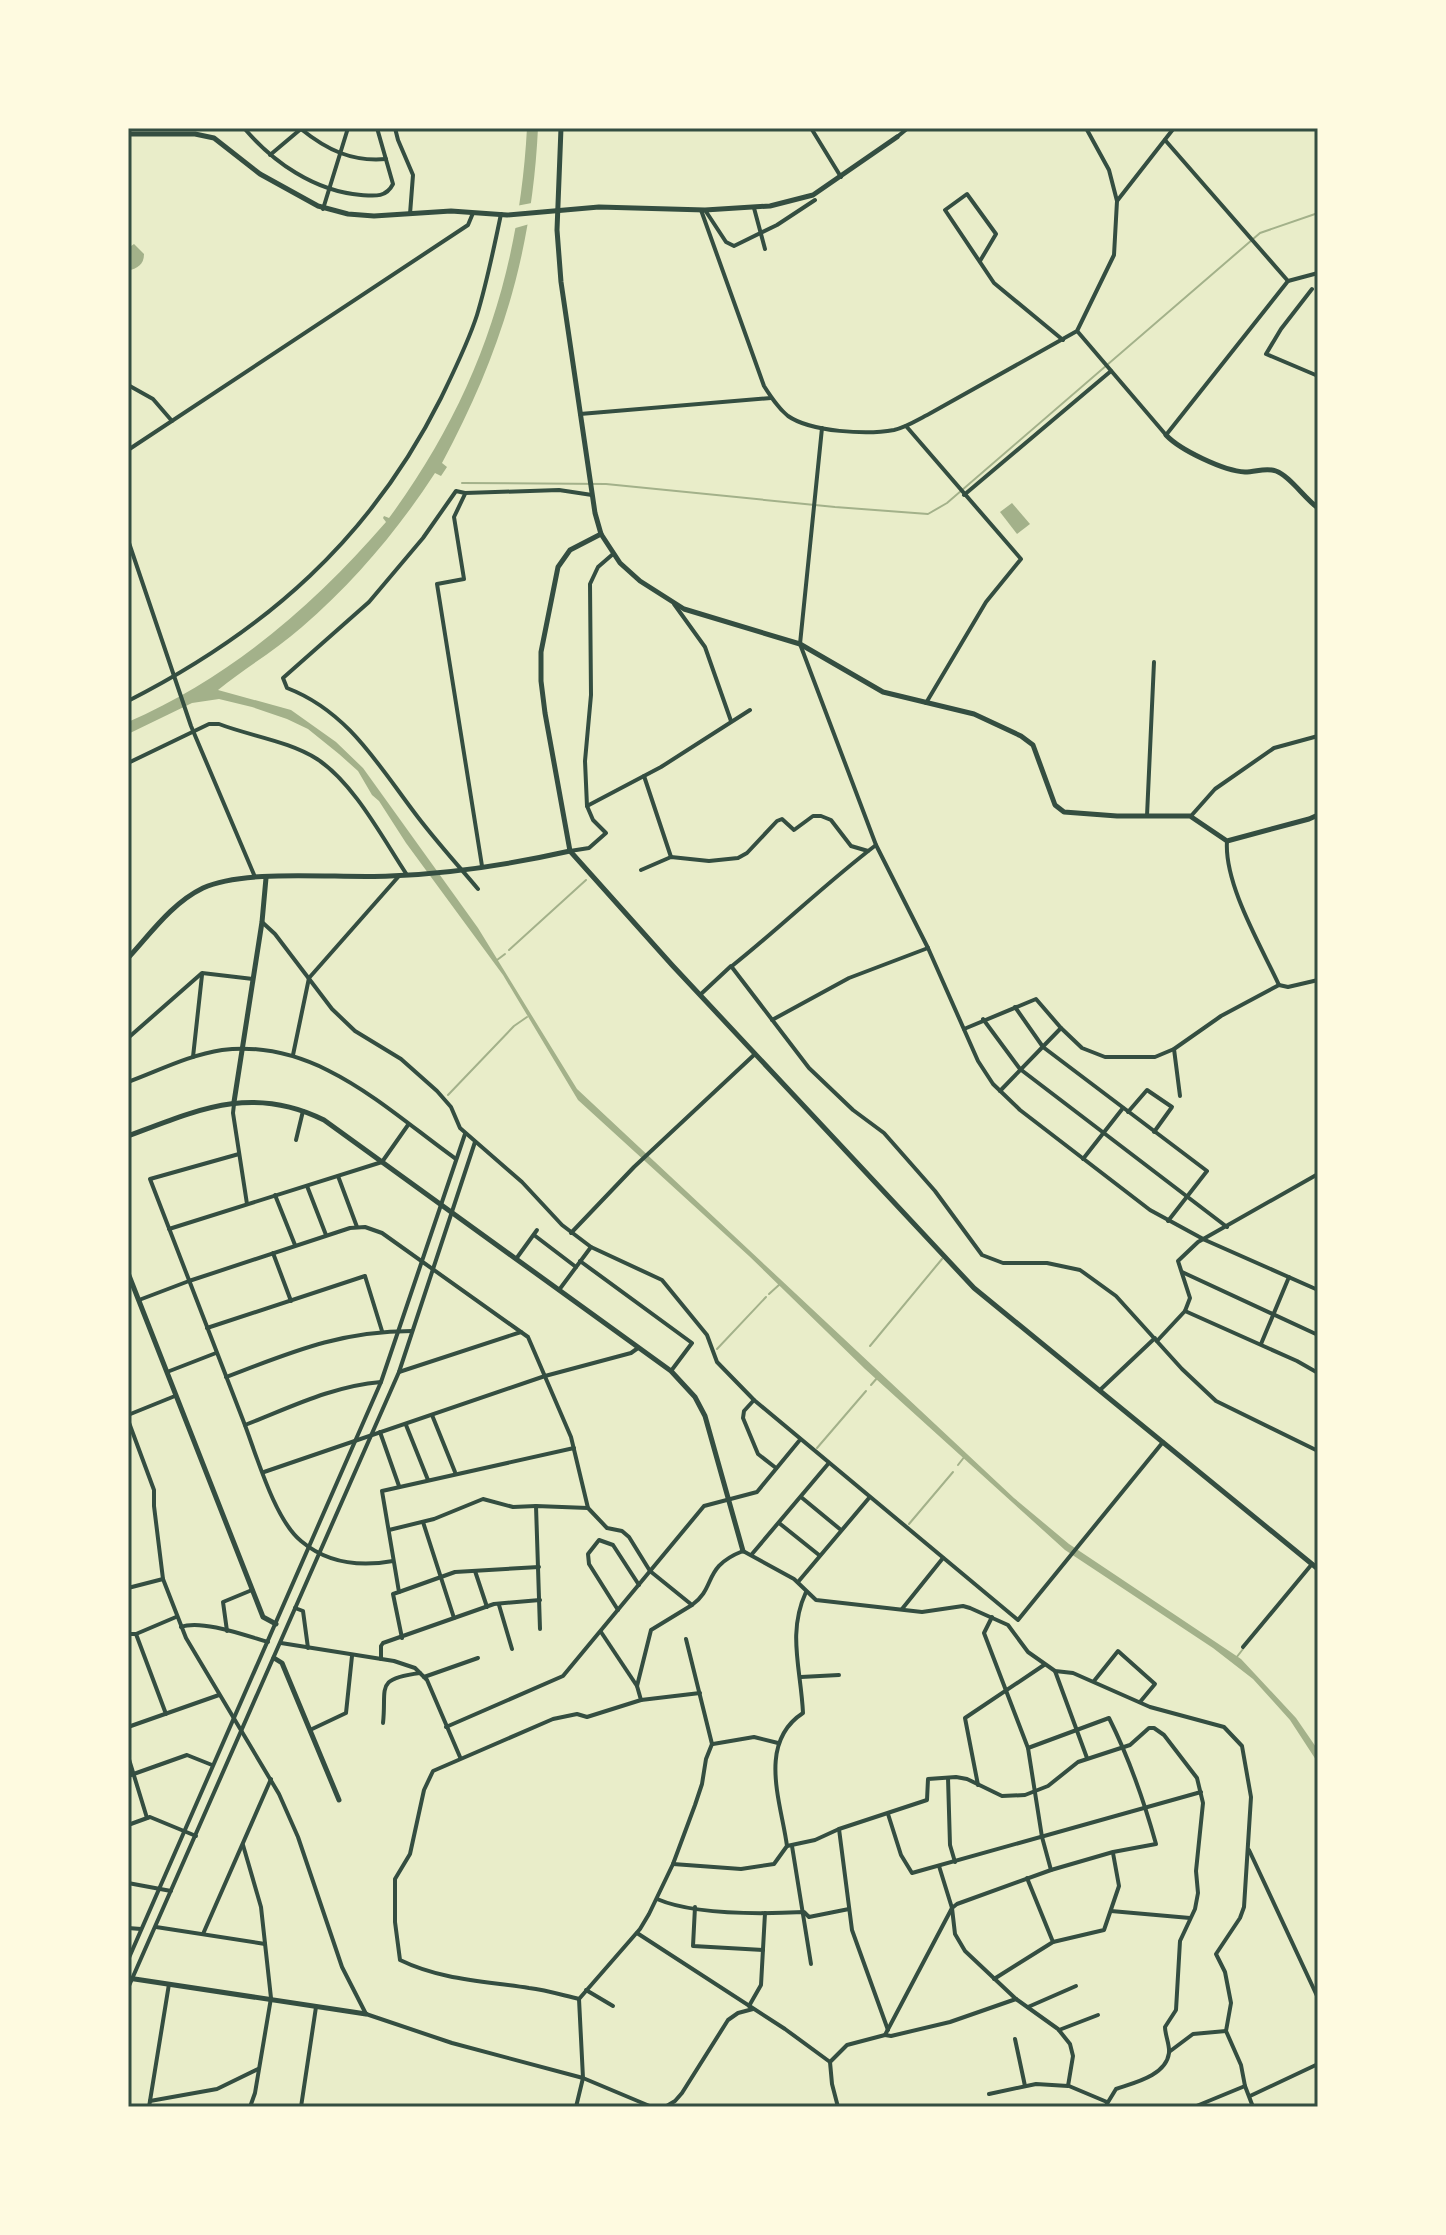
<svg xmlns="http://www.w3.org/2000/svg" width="1446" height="2235" font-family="'Source Sans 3',sans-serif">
  <rect width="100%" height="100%" fill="#e9edc9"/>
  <g fill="#a3b18a">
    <path d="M527,128H538C532,253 501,353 442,463L447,467L441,476L435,473C398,530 354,582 302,627C276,650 245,668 218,690L291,710L336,742L363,768L478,928L577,1089L1014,1498L1069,1544L1241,1659L1296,1718L1318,1750V1763L1290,1720L1253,1679L1213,1648L1065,1550L865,1369L749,1256L578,1100L503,975L406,843L379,801L372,795L358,771L339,754L308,729L287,719L252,707L219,699L192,703L128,734V722C231,677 313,606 386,522L383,518L384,516L389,518C476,400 519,275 527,128Z"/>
    <path d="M134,244L144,254C144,265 137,268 128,271V248Z"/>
    <path d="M1012,503L1030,524L1017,534L1000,512Z"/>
  </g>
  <path fill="#e9edc9" d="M537,202L533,223L512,229L516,206Z"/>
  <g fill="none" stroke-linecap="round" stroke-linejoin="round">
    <g stroke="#a3b18a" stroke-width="2">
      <path d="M462,483L606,484L835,507L928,514L947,503L1260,233L1318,213"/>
      <path d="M509,950L586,880"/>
      <path d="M497,960L505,954"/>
      <path d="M448,1095L514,1026L527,1017"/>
      <path d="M769,1294L780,1284"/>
      <path d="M870,1346L942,1259"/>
      <path d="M717,1349L766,1297"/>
      <path d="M871,1385L878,1377"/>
      <path d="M817,1448L866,1391"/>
      <path d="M958,1465L965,1456"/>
      <path d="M909,1524L953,1472"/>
      <path d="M1236,1658L1243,1649"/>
    </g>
    <g stroke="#344e41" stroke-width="4">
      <path d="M244,128C273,162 314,191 361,195C374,196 386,198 393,184L377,128"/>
      <path d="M395,128L398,140L413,175L410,214"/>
      <path d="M811,128L841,177"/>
      <path d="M1086,128L1109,170L1117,201"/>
      <path d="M301,129C327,150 352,162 386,159"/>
      <path d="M897,137L908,128"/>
      <path d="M1165,140L1288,281L1318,273"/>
      <path d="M270,155L302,128"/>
      <path d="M754,208L765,249"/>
      <path d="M323,209L348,128"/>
      <path d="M701,210L764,386C771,397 778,408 788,416C811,432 867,435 894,430C907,427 917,420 929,414L1077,331L1114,255L1117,201L1174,128"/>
      <path d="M705,210L726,242L734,246L777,225L815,200"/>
      <path d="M980,261L996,234L967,194L945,210L994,283L1063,340"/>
      <path d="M1312,289L1281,329L1266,354L1318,376"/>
      <path d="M1078,332L1166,435L1288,281"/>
      <path d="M128,385L153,399L172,421"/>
      <path d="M580,414L771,398"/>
      <path d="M906,426L1021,559L986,602L926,703"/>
      <path d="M822,428L800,644L876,845L928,948L978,1061L993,1084L1020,1110L1150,1210L1205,1240L1318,1290"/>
      <path d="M128,450L468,225L473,213"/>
      <path d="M465,494L454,517L464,579L437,584L482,866"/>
      <path d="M964,495L1111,371"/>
      <path d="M128,540L191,726L255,877"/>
      <path d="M674,604L705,647L731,721"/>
      <path d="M128,701C266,631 371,538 441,398C454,371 468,343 477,315C487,282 494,248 501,214"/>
      <path d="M128,763L209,724H219C250,736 289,741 317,759C354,783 383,839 407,875"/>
      <path d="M644,776L671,857"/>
      <path d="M587,806L661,767L750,710"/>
      <path d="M1147,816L1154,662"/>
      <path d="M1191,816L1215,789L1274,748L1318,736"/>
      <path d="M1227,841C1224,884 1261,946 1279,985"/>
      <path d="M570,851L589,848L606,833L593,820L587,806L585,761L591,695L590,584L598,567L613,554"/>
      <path d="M641,870L671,857L709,861L738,858L747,853L777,821L782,819L794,830L813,816H821L831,820L851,846L868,851"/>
      <path d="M478,889C457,864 434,839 414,812C377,763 347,711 287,688L283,678L369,602L423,538L456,491L465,493L559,490L592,495"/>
      <path d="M262,922L275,934L332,1009L355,1031L401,1059L437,1091L451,1107L460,1128L522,1182L562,1225L591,1247L662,1280L707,1335L717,1362L754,1400L1018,1620L1163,1442"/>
      <path d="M732,966C781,927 826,883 876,845"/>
      <path d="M701,994L731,966L809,1068L853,1110L884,1133L935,1191L982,1255L1003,1263H1047L1080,1270L1116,1296L1182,1369L1216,1401L1318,1451"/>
      <path d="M1015,1007L1043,1047L1207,1171L1168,1221"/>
      <path d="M983,1019L1020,1069L1227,1227"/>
      <path d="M772,1020L849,978L928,948"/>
      <path d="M1061,1028L1082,1048L1105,1057H1155L1174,1049L1221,1016L1279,985L1288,987L1318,980"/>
      <path d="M964,1029L1036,999L1061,1028L1000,1091"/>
      <path d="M128,1038L202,973L253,979"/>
      <path d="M1174,1049L1180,1096"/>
      <path d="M293,1055L309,978L399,876"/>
      <path d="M193,1057L202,975"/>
      <path d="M128,1082C158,1071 189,1055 222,1050C316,1038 386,1109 456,1159"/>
      <path d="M234,1104L233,1113L247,1204"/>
      <path d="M1128,1112L1147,1090L1172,1107L1154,1132"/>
      <path d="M296,1140L303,1111"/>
      <path d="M239,1154L150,1179C181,1259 212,1340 243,1420C256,1453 274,1519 301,1541C327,1563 360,1567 393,1561"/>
      <path d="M1083,1159L1123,1108"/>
      <path d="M338,1176L357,1227"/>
      <path d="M307,1186L326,1235"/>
      <path d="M275,1195L295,1245"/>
      <path d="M169,1229L382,1162L408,1125"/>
      <path d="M571,1233L634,1167L755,1054"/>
      <path d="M534,1235L576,1267"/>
      <path d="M273,1253L291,1301"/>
      <path d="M516,1259L537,1230"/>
      <path d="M580,1261L692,1343L671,1371"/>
      <path d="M1182,1272L1318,1335"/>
      <path d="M559,1290L591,1247"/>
      <path d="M139,1300L189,1281L350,1228L365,1227L382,1233L528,1337L571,1437L588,1508L607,1528L622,1531L629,1537L650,1571L692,1605C717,1587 702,1567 743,1551L794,1579L816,1600L922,1612L963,1606L970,1608L1008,1625L1028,1652L1055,1671L1073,1673L1150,1707L1224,1727L1242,1746L1251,1797L1244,1907L1240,1918L1216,1954L1225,1972L1231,2003L1226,2031L1241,2065L1245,2086L1253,2107"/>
      <path d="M1185,1311L1297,1361L1318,1373"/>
      <path d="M207,1328L365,1276L382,1331"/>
      <path d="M1157,1341L1185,1311L1190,1298L1178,1261L1198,1242L1318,1174"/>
      <path d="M1261,1344L1289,1277"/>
      <path d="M167,1372L216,1353"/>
      <path d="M399,1372L521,1332"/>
      <path d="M226,1377C292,1352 340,1331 412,1331"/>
      <path d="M1100,1390L1155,1338"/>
      <path d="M754,1400L744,1411L743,1418L758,1454L776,1468"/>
      <path d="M128,1415L175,1396"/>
      <path d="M432,1415L455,1472"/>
      <path d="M128,1420L154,1490V1506L163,1579L186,1638L279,1794L298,1837L342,1967L366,2014L452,2043L583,2078L652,2107"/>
      <path d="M245,1425C289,1408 332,1386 381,1382"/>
      <path d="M406,1425L428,1480"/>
      <path d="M380,1432L399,1486"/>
      <path d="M264,1472L545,1376L631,1353L638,1348"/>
      <path d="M801,1497L841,1530"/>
      <path d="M423,1522L454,1618"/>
      <path d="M779,1523L819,1555"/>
      <path d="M389,1530L434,1519L483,1499L513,1507L536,1506"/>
      <path d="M752,1554L828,1464"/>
      <path d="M475,1571L487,1607"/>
      <path d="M798,1582L869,1498"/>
      <path d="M128,1588L163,1579"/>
      <path d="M399,1592L455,1572L539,1567"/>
      <path d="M499,1605L512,1649"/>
      <path d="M295,1608L303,1611L308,1648"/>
      <path d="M902,1609L943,1558"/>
      <path d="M618,1610L589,1564L588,1554L599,1540L613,1545L639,1585"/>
      <path d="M992,1617L984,1633L1028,1748L1042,1837L1051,1870"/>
      <path d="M181,1627C201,1619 247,1636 268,1642"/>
      <path d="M540,1629L536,1506L588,1508"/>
      <path d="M227,1631L223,1602L252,1590"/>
      <path d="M601,1632L637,1686"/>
      <path d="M128,1634H136L176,1617"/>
      <path d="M136,1634L166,1714"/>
      <path d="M402,1638L393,1594L399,1592L382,1491L574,1448"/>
      <path d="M281,1643L394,1661L415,1668L427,1680L460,1757"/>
      <path d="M1243,1647L1312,1564"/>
      <path d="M381,1659V1646L383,1643L494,1604L540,1600"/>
      <path d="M1055,1671L1087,1758"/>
      <path d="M424,1677L478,1658"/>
      <path d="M801,1677L839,1675"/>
      <path d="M1094,1681L1118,1651L1155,1684L1140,1702"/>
      <path d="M641,1700L700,1693"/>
      <path d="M383,1723C387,1687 374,1679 420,1673"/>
      <path d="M128,1727L219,1695"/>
      <path d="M446,1727L563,1676L704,1506L757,1492L799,1441"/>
      <path d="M310,1730L346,1713L352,1656"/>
      <path d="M713,1744L754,1737L778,1743"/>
      <path d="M128,1756L147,1818"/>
      <path d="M128,1776L187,1755L212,1765"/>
      <path d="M948,1778L950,1845L955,1862"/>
      <path d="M978,1785L965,1718L1044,1665"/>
      <path d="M888,1814L901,1855L912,1873L1201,1792"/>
      <path d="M128,1825L150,1817L196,1836"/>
      <path d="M839,1829L852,1930L888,2030"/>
      <path d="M243,1845L261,1907L271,1998L255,2093L250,2107"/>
      <path d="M787,1846L815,1840L839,1829L927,1800L928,1779L956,1777L967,1779L1002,1796L1025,1795L1048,1786L1078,1762L1130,1745L1149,1728H1154L1164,1735L1197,1778L1203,1803L1196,1871L1198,1893L1195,1909L1180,1941L1176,2010L1165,2027C1165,2035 1170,2045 1169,2053C1166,2076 1133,2083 1116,2089L1105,2107"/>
      <path d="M792,1846L811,1964"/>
      <path d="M1249,1850L1318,1998"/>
      <path d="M673,1864L741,1869L774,1864L787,1846C781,1802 757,1743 803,1713C801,1669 787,1633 806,1592"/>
      <path d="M939,1866L952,1908L955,1934L965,1951L1016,1999L1058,2029L1070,2044L1073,2056L1068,2086L1036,2084L989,2094"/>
      <path d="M128,1883L171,1891"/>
      <path d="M657,1899C694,1915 763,1914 804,1912L809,1917L849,1909"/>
      <path d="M695,1907L693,1946L763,1950"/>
      <path d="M128,1909H129"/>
      <path d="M1111,1911L1190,1918"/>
      <path d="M156,1927L265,1944"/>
      <path d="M128,1928L141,1929"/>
      <path d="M637,1933L785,2029L830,2062"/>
      <path d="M203,1934L271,1779"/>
      <path d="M1053,1942L1104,1930L1119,1886L1113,1853"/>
      <path d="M128,1960L381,1382L465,1134"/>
      <path d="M994,1979L1053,1942L1027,1878"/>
      <path d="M128,1988L399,1372L475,1142"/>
      <path d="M586,1990L613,2006"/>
      <path d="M579,1999C562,1995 546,1990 529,1988C485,1981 441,1980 400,1960L395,1922V1879L410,1854L424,1790L433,1771L553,1719L577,1714L587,1717L641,1700L637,1686L651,1630L692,1605"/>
      <path d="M749,2006L761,1985L765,1913"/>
      <path d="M1028,2007L1076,1986"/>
      <path d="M1059,2030L1098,2015"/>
      <path d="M885,2035L891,2036L950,2022L1016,1999"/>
      <path d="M1015,2039L1025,2086"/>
      <path d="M1169,2052L1193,2034L1226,2031"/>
      <path d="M1069,2086L1107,2102"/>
      <path d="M1250,2096L1318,2064"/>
      <path d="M150,2101L217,2089L258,2069"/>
      <path d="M149,2107L169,1984"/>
      <path d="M301,2107L316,2007"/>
      <path d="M576,2107L583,2078L579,1999L640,1929L649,1914L673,1864L695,1805L702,1784L706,1759L712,1744L686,1639"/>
      <path d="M665,2107L675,2101L682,2093L728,2020L738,2013L753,2009"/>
      <path d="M838,2107L832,2084L830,2062L847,2045L885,2035L952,1908L957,1904L1051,1870L1113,1852L1156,1844C1144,1801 1129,1758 1109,1718L1028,1748"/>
      <path d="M1194,2107L1245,2086"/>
    </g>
    <g stroke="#344e41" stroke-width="5">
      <path d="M561,128L557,230L561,282L595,513L601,534L620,563L640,581L684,609L800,644L883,692L974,714L1021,736L1033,745L1055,805L1064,812L1117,816H1190L1227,841L1309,819L1318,815"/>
      <path d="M128,134H195L214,138L260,174L318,206L348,214L374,216L451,211L507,215L599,207L705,210L770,206L813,195L897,137"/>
      <path d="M1166,435C1180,450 1224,471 1245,472C1256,472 1266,467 1276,471C1290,476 1304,498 1318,508"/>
      <path d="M601,534L570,550L558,567L541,652V681L545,713L570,851L672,965L974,1288L1318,1569"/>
      <path d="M128,958C151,933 172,903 203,888C246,868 340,879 390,876C450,874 512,864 570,851"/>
      <path d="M234,1102L262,922L266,878"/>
      <path d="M128,1136C197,1110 252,1084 324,1120L671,1371L695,1397L705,1416L743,1551"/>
      <path d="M128,1273L263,1617L276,1624"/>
      <path d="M274,1658L282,1663L339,1800"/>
      <path d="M128,1978L366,2014"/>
    </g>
  </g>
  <rect width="1446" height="2235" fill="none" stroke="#fefae0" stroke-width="260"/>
  <rect x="130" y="130" width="1186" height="1975" fill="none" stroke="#344e41" stroke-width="3"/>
</svg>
